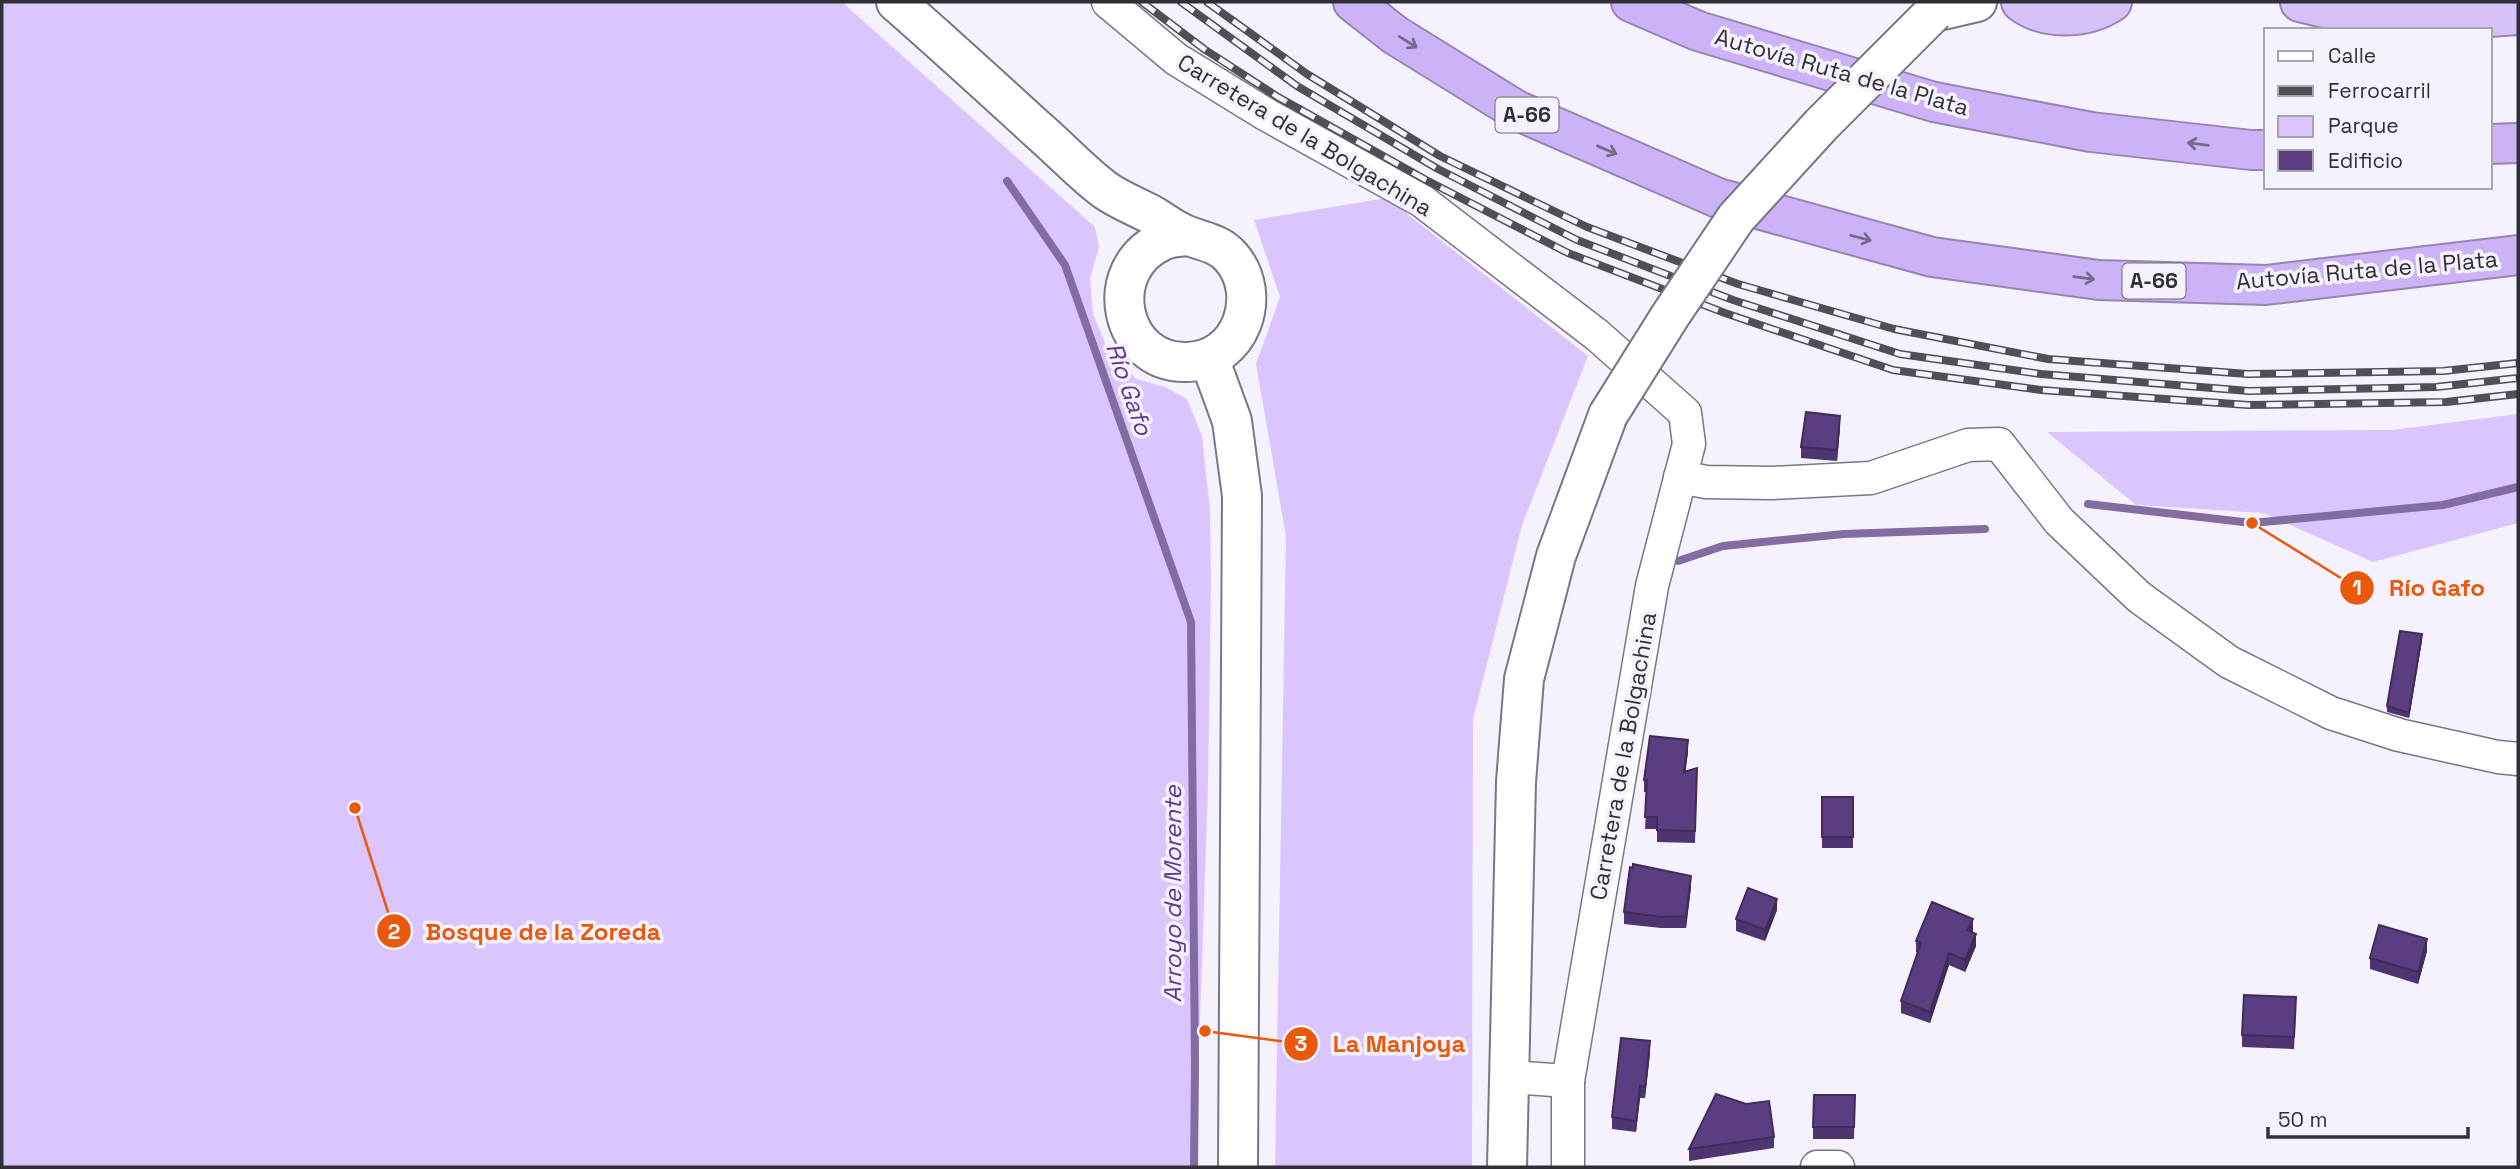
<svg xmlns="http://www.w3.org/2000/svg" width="2520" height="1169" font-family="'Space Grotesk',sans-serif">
  <rect width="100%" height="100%" fill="#f6f2fd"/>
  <g fill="#dbc5fe">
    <path d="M2,2H842L1095,227L1099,247L1090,279L1093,314L1106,345L1136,379L1165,387L1187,399L1202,436L1210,510L1211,580L1208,786L1195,1167H2Z"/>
    <path d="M1387,198L1588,356L1522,525L1473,719L1472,1167H1275L1286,536L1256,364L1280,297L1254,220Z"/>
    <path d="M2518,414V523L2373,562L2264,513L2136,505L2047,432L2392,430Z"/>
  </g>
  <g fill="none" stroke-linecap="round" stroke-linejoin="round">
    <g stroke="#826ca2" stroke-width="8">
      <path d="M1007,181L1065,265L1191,622L1195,1067L1194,1167"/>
      <path d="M2088,504L2252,523L2443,505L2518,487"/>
      <path d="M1678,561L1723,546L1844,534L1985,529"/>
    </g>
    <defs>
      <g id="minor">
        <path d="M1108,2L1176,59L1267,115L1422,201L1597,335L1685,413L1689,444L1652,586L1568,1081V1167"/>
        <path d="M1680,477L1706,482L1772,483L1871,478L1968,445L1999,444L2059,521L2139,597L2229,662L2331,713L2399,735L2498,757L2518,759"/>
        <path d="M1509,1077L1568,1081"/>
        <path d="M1817,1167H1838"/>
      </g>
      <g id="tertiary">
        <path d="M896,2C944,44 991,87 1038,130C1060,149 1082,173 1105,190C1119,200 1137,207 1152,215C1164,222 1176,232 1189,236C1204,242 1219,243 1231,257C1264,295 1241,361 1187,362C1119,364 1100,269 1162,241C1170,237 1180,237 1188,236"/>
        <path d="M1934,12L1977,2"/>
        <path d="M1209,358L1232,421L1242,496L1238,1167"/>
        <path d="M1507,1167L1516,782L1524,679L1556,556L1608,415"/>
      </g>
      <g id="trunk">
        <path d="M2021,2C2046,21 2087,19 2112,2"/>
        <path d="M2300,2L2349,14L2474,18L2518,15"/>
      </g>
      <g id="motorway">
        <path d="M1353,2L1395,35L1516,110L1718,198L1932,257L2099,280L2266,285L2518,255"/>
        <path d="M1631,2L1698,31L1934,102L2091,132L2251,150H2266"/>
        <path d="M2490,144L2518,143"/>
      </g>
    </defs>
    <use href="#minor" stroke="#7b7585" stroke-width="35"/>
    <use href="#tertiary" stroke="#7b7585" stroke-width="42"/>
    <use href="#trunk" stroke="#9684b3" stroke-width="42"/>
    <use href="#motorway" stroke="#9684b3" stroke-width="42"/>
    <use href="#minor" stroke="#fff" stroke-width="32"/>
    <use href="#tertiary" stroke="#fff" stroke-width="38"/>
    <use href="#trunk" stroke="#d6c2f8" stroke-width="38"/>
    <use href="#motorway" stroke="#ccb2f6" stroke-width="38"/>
    <defs>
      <g id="rail">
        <path d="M1142,2L1204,49L1278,97L1426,180L1568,253L1725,313L1893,370L2041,390L2248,405L2446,402L2518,394"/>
        <path d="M1181,2L1297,86L1438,169L1577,240L1733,300L1900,354L2041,374L2249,391L2436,387L2518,378"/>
        <path d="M1207,2L1307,74L1440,156L1587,227L1738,284L1894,329L2048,359L2248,374L2443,371L2518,363"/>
      </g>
    </defs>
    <use href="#rail" stroke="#514e56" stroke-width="8"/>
    <use href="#rail" stroke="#f6f2fd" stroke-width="5" stroke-dasharray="16" stroke-linecap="butt"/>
    <defs>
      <path id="tertiary-bridge" d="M1608,415L1670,316L1736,218L1821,125L1934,12"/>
    </defs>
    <use href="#tertiary-bridge" stroke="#7b7585" stroke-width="42" stroke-linecap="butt"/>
    <use href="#tertiary-bridge" stroke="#fff" stroke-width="38"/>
  </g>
  <g fill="#4e3470">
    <path d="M1840,427L1837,461L1801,458V447Z"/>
    <path d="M2422,640L2409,718L2387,712V706Z"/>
    <path d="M1688,752L1685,772L1697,780L1695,843L1657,842V829H1645L1647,792H1644V780Z"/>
    <rect x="1822" y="797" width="31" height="51"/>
    <path d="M1691,887L1686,928H1661L1624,924V912Z"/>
    <path d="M1777,910L1765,941L1736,931V919Z"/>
    <path d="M1973,931L1972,933L1976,946L1965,972L1949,965L1930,1023L1901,1013V1001L1918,953L1916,952V941Z"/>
    <path d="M2427,951L2418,984L2370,969V958Z"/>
    <path d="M2296,1009L2294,1049L2242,1047V1035Z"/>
    <path d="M1650,1053L1645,1098H1640L1636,1132L1612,1129V1117Z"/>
    <path d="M1855,1095L1854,1139H1813V1127Z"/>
    <path d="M1774,1137V1148L1689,1161V1149Z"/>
  </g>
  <g fill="#402b5b">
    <path d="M1840,416V427L1837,461V450Z"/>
    <path d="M2422,634V640L2409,718V713Z"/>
    <path d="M1688,740V752L1684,784V772Z"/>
    <path d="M1691,876V887L1686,928V916Z"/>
    <path d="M1777,899V910L1765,941V930Z"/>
    <path d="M1973,919V931L1967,942V930Z"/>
    <path d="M1976,934V946L1965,972V960Z"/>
    <path d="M2427,939V951L2418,984V972Z"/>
    <path d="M1949,953V965L1930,1023V1012Z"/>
    <path d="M1650,1041V1053L1645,1098V1087Z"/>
    <path d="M1640,1086V1098L1636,1132V1121Z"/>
  </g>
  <g fill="#5b3d82" stroke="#402b5b" stroke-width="2">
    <path d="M1806,412L1840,416L1837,450L1801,447Z"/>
    <path d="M2400,631L2422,634L2409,713L2387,706Z"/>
    <path d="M1650,736L1688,740L1684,772L1697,768L1695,831L1657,830V817H1645L1647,780H1644Z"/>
    <rect x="1822" y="797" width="31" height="40"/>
    <path d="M1633,864L1691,876L1686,916L1661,917L1624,912L1630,867L1633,868Z"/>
    <path d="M1748,888L1777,899L1765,930L1736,919Z"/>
    <path d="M1932,902L1973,919L1967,930L1976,934L1965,960L1949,953L1930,1012L1901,1001L1921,943L1916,941Z"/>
    <path d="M2379,925L2427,939L2418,972L2370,958Z"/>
    <path d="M2244,995L2296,997L2294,1037L2242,1035Z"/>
    <path d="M1621,1038L1650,1041L1645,1087L1640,1086L1636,1121L1612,1117Z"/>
    <path d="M1716,1094L1746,1104L1769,1101L1774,1137L1689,1149Z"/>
    <path d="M1814,1095H1855L1854,1127H1813Z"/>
  </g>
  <defs><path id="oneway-shaft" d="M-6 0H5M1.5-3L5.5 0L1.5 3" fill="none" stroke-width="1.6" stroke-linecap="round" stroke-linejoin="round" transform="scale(1.75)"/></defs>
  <g stroke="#776a8c">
    <use href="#oneway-shaft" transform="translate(1408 42) rotate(32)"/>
    <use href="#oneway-shaft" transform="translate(2198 144) rotate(-173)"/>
    <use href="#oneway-shaft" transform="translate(1607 150) rotate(23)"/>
    <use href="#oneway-shaft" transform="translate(1861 238) rotate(15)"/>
    <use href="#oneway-shaft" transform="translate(2084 278) rotate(7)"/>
  </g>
  <g text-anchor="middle" stroke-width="7" stroke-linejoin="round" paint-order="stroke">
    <g fill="#f6f2fd" stroke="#6c6a72" stroke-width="2">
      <rect x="1495.5" y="97.5" width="63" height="35" rx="5"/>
      <rect x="2122.5" y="263.5" width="63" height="35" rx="5"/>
    </g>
    <g font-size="21" font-weight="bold" fill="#312f36">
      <text x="1527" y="122">A-66</text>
      <text x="2154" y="288">A-66</text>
    </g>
    <g font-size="23" fill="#312f36" stroke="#f6f2fd">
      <text transform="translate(1842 72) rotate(16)" y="8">Autovía Ruta de la Plata</text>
      <text transform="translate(1305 135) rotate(31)" y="8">Carretera de la Bolgachina</text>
      <text transform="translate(2367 270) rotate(-5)" y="8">Autovía Ruta de la Plata</text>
      <text transform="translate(1623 756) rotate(-80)" y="8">Carretera de la Bolgachina</text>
    </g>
    <g font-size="24" font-style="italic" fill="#613791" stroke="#f6f2fd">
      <text transform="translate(1129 389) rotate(71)" y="8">Río Gafo</text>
      <text transform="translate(1173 894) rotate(-90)" y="8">Arroyo de Morente</text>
    </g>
  </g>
  <path fill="none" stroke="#e8590c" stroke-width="2.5" d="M2252 523L2357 588M355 808L394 931M1205 1031L1301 1044"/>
  <g fill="#e8590c" stroke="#f6f2fd" stroke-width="2.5">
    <circle cx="2252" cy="523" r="7"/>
    <circle cx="355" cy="808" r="7"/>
    <circle cx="1205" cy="1031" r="7"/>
    <circle cx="2357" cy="588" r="18"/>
    <circle cx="394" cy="931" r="18"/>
    <circle cx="1301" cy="1044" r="18"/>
  </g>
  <g font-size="21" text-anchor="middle" font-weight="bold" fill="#fff">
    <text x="2357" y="595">1</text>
    <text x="394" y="939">2</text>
    <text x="1301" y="1051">3</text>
  </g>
  <g font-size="24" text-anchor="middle" font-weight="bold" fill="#e8590c" stroke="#f6f2fd" stroke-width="7" stroke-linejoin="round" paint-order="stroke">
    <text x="2437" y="596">Río Gafo</text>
    <text x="543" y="940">Bosque de la Zoreda</text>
    <text x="1399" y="1052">La Manjoya</text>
  </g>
  <rect width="2520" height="1169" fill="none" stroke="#312f36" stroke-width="7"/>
  <rect x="2264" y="28" width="228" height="161" fill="#f6f2fd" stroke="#a7a4ad" stroke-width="2"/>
  <rect x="2278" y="51" width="35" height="10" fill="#ffffff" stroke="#a7a4ad" stroke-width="2"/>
  <text x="2328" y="63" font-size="21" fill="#312f36">Calle</text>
  <rect x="2278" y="86" width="35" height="10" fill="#514e56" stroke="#a7a4ad" stroke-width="2"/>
  <text x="2328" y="98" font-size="21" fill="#312f36">Ferrocarril</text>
  <rect x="2278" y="116" width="35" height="21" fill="#dbc5fe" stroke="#a7a4ad" stroke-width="2"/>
  <text x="2328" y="133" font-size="21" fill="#312f36">Parque</text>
  <rect x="2278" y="150" width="35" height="21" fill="#5b3d82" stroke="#a7a4ad" stroke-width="2"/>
  <text x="2328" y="168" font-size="21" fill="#312f36">Edificio</text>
  <path d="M2268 1127v10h200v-10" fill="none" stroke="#312f36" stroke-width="3.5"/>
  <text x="2278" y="1127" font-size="21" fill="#312f36" stroke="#f6f2fd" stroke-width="5" paint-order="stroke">50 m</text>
</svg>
